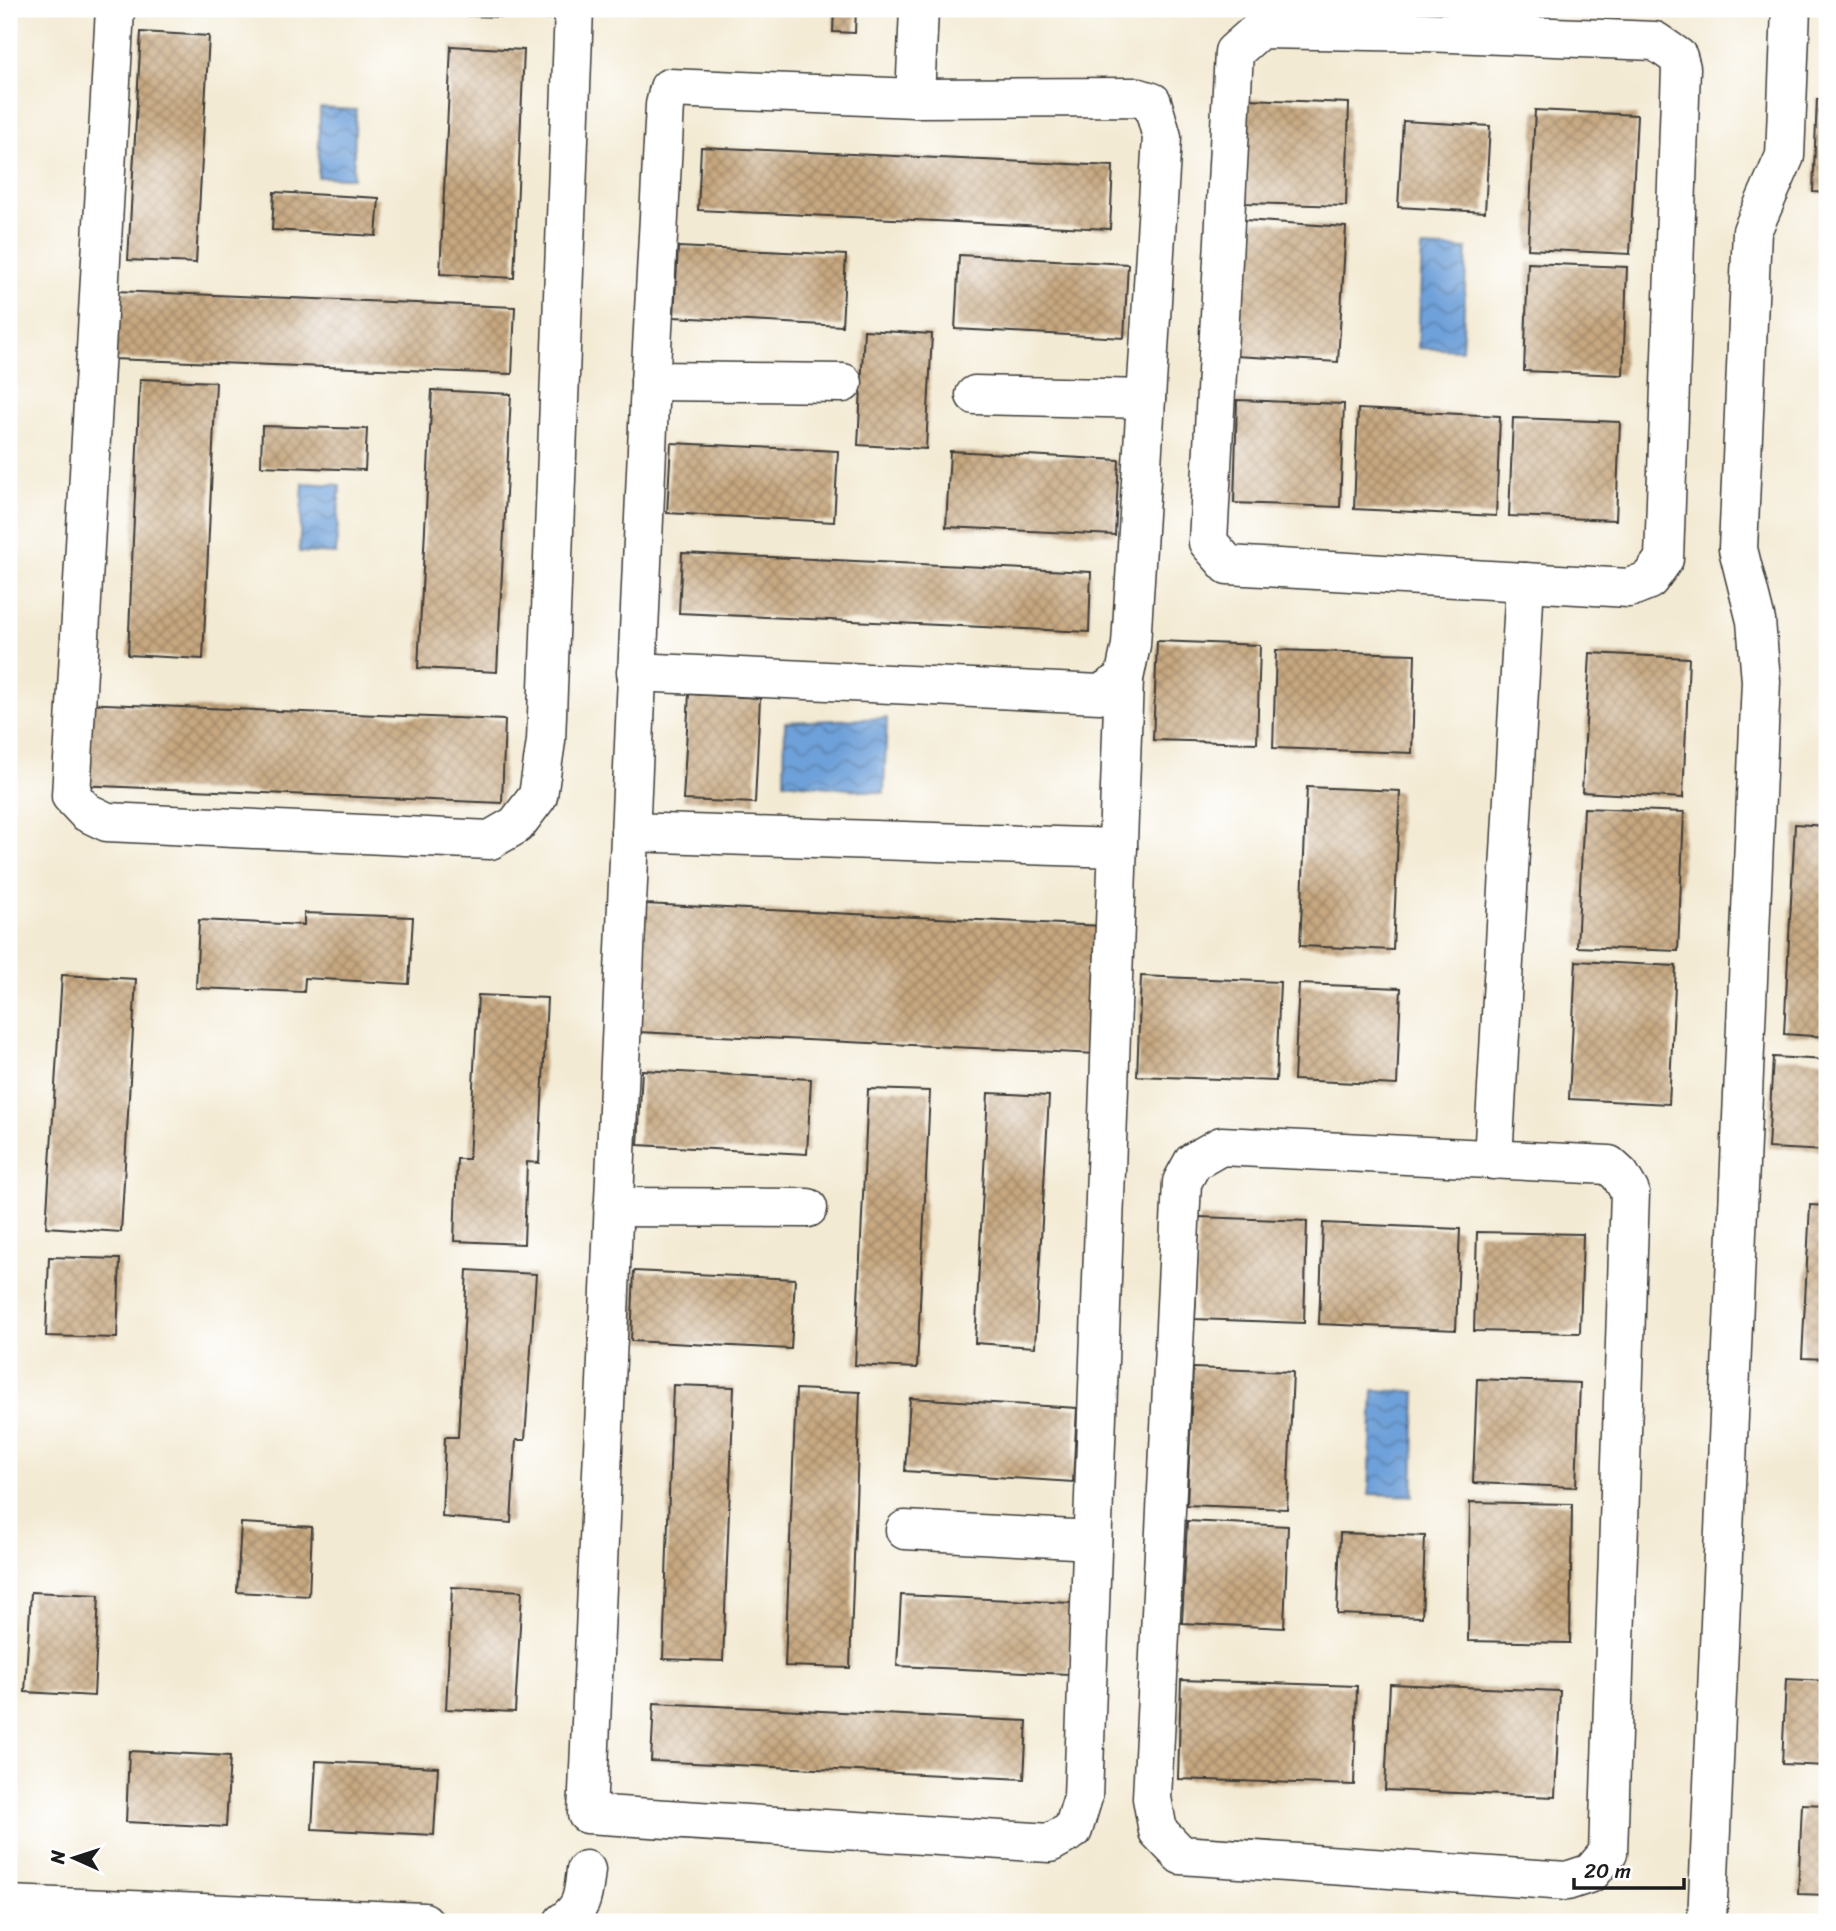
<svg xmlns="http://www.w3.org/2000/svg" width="1836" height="1931" font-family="Sriracha,sans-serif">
  <defs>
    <pattern id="water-waves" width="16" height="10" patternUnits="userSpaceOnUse" patternTransform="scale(1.75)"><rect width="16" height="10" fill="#6ea0d9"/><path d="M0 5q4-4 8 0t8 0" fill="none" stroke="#5a82af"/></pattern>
    <pattern id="building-cross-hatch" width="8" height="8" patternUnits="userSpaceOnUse" patternTransform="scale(1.75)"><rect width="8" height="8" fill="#c7a880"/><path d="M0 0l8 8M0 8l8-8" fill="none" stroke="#a18868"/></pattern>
  </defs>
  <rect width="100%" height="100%" fill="#fff"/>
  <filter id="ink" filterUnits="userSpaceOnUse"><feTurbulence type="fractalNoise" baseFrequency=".0143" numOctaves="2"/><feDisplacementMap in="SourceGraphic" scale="14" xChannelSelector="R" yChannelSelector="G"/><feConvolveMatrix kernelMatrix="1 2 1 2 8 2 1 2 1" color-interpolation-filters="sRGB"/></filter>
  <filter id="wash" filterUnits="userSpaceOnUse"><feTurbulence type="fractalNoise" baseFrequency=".00686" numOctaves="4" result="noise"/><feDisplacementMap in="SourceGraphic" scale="28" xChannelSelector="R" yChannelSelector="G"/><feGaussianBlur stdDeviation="1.57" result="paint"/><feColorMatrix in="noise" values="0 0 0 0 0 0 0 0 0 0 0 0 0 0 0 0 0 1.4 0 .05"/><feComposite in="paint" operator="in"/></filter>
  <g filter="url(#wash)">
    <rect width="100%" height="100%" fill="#f3ead3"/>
    <g fill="url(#water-waves)" stroke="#455e7a" stroke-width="2">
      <path d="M320,108L356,110L353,178L318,177Z"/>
      <path d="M1422,247L1467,249L1462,350L1418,348Z"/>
      <path d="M303,483L340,485L336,554L299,552Z"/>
      <path d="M887,718L884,793L784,782L785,722Z"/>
      <path d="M1373,1390L1416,1392L1413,1496L1369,1494Z"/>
    </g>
    <g id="blocks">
      <g fill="url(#building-cross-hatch)">
        <path d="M347,9H550L549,19L347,11Z"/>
        <path d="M834,9H856L855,33L833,32Z"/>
        <path d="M141,32L209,36L196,263L128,260Z"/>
        <path d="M451,46L524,50L514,278L440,274Z"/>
        <path d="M1248,99L1349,103L1346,206L1245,203Z"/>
        <path d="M1817,99H1827V193L1813,192Z"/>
        <path d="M1535,110L1637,115L1630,254L1528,249Z"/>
        <path d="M1403,121L1490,126L1485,212L1398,207Z"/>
        <path d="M701,147L1113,166L1110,229L698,210Z"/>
        <path d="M274,192L379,198L376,236L272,230Z"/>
        <path d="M1244,220L1346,227L1338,362L1235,356Z"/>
        <path d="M678,247L846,255L842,326L674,317Z"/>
        <path d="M959,255L1128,264L1124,338L955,329Z"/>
        <path d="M1528,263L1627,267L1623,375L1524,371Z"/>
        <path d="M115,291L515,307L512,374L112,359Z"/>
        <path d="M864,330L932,334L926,449L858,445Z"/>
        <path d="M140,379L216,382L203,659L128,655Z"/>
        <path d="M432,390L511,394L497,672L418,668Z"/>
        <path d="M1237,400L1344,404L1340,507L1234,503Z"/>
        <path d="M1358,409L1500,416L1496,516L1354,509Z"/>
        <path d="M1513,418L1620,422L1616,520L1509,516Z"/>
        <path d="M262,426L367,429L365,470L261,466Z"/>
        <path d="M671,443L838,451L834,522L667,513Z"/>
        <path d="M950,451L1119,460L1115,535L946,527Z"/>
        <path d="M682,553L1091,572L1089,632L679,613Z"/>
        <path d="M1157,641L1260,645L1257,743L1153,740Z"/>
        <path d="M1276,650L1415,654L1412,753L1273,748Z"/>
        <path d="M1590,653L1689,658L1683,798L1582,792Z"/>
        <path d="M689,694L760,698L755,803L683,800Z"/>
        <path d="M80,703L505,720L502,803L76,785Z"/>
        <path d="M1307,787L1400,791L1393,950L1300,946Z"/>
        <path d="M1584,808L1684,812L1678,951L1577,947Z"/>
        <path d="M1795,824L1827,826V1037L1784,1034Z"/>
        <path d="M644,904L1103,926L1097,1054L637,1032Z"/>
        <path d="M304,913L413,917L409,984L305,978L304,992L196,988L199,920L304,925Z"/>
        <path d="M1576,961L1676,966L1669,1104L1569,1099Z"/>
        <path d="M62,975L136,979L121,1232L46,1227Z"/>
        <path d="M1141,976L1280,982L1276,1081L1137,1076Z"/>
        <path d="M1299,984L1401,988L1397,1085L1294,1080Z"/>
        <path d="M478,995L547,998L539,1163L527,1162L524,1244L454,1241L457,1159H469Z"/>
        <path d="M1773,1057L1827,1060V1151L1768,1148Z"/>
        <path d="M642,1070L811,1079L807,1154L638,1145Z"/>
        <path d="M868,1089L930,1091L917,1368L855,1365Z"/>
        <path d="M988,1093L1049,1096L1035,1347L975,1343Z"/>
        <path d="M1810,1205L1827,1206V1359L1802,1358Z"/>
        <path d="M1199,1217L1307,1221L1304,1323L1195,1319Z"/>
        <path d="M1323,1223L1460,1229L1456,1330L1319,1324Z"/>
        <path d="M1477,1232L1583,1234L1580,1333L1474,1331Z"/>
        <path d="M49,1257L120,1259L117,1338L46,1336Z"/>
        <path d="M467,1270L536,1274L525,1440H516L511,1523L442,1517L445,1437H458Z"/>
        <path d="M634,1271L795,1279L791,1349L631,1341Z"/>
        <path d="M1193,1368L1293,1372L1287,1509L1187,1505Z"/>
        <path d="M1477,1379L1580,1383L1576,1487L1473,1483Z"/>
        <path d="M673,1385L734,1387L723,1661L663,1659Z"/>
        <path d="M796,1389L860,1392L850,1668L785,1666Z"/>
        <path d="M910,1398L1077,1408L1073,1482L905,1471Z"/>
        <path d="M1470,1502L1572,1504L1570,1643L1468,1641Z"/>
        <path d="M1187,1521L1288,1526L1284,1628L1182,1623Z"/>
        <path d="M241,1523L312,1527L309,1596L237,1592Z"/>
        <path d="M1340,1533L1425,1536L1422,1617L1337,1614Z"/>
        <path d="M452,1587L522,1591L515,1712L446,1709Z"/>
        <path d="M31,1592L99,1595L94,1696L25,1692Z"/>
        <path d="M901,1595L1072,1603L1069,1674L897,1666Z"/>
        <path d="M1786,1679L1827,1681V1766L1782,1764Z"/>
        <path d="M1181,1680L1357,1686L1354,1785L1178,1779Z"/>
        <path d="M1390,1684L1560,1691L1555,1797L1385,1790Z"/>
        <path d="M654,1703L1027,1721L1024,1779L651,1761Z"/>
        <path d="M129,1751L230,1756L226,1827L126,1822Z"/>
        <path d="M316,1761L438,1767L434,1835L312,1829Z"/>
        <path d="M1802,1804L1827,1805V1895L1798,1894Z"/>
      </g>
    </g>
  </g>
  <g filter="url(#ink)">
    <use href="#blocks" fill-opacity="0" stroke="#3c3b37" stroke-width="2"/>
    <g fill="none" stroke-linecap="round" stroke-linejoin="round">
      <defs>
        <g id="minor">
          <path d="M115,9L71,796L86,812L107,822L490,840L516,825L538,796L546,741L574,9"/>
          <path d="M1260,29L1424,32L1655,41L1678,57L1681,68L1664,559L1649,580L1629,588L1228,565L1208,542L1234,52Z"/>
          <path d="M669,88L915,98L1136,97L1152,102L1162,137L1131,645L1124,679L1083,1797L1073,1830L1050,1843L587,1814L649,404L665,105Z"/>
          <path d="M915,98L919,9"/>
          <path d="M650,381L843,383"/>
          <path d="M975,395L1146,399"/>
          <path d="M636,672L1100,694L1124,679"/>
          <path d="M630,832L1118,848"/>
          <path d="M1221,1146L1609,1165L1620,1175L1630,1192L1608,1853L1591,1873L1567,1881L1181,1855L1158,1831L1152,1798L1182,1182L1193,1162Z"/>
          <path d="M1493,1160L1525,582"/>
          <path d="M613,1207L808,1208"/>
          <path d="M905,1530L1092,1540"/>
          <path d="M9,1905L424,1922"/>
          <path d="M563,1922C584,1907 583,1894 586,1870"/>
          <path d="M1707,1922L1761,681L1756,621L1738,549L1752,231L1785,156L1791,9"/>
        </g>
      </defs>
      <use href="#minor" stroke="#3c3b37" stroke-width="41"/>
      <use href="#minor" stroke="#fff" stroke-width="38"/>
    </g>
  </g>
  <rect width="1836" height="1931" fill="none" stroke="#fff" stroke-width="35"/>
  <g transform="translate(74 1858) rotate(273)" stroke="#ffffff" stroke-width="5" paint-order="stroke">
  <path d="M0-5L12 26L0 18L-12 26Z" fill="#1c1c1c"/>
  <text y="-10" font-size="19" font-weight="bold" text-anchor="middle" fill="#1c1c1c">N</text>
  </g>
  <path d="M1574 1878v10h110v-10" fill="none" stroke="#1c1c1c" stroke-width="3.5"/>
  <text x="1584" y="1878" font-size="21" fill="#1c1c1c" stroke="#ffffff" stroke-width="5" paint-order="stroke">20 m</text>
</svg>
